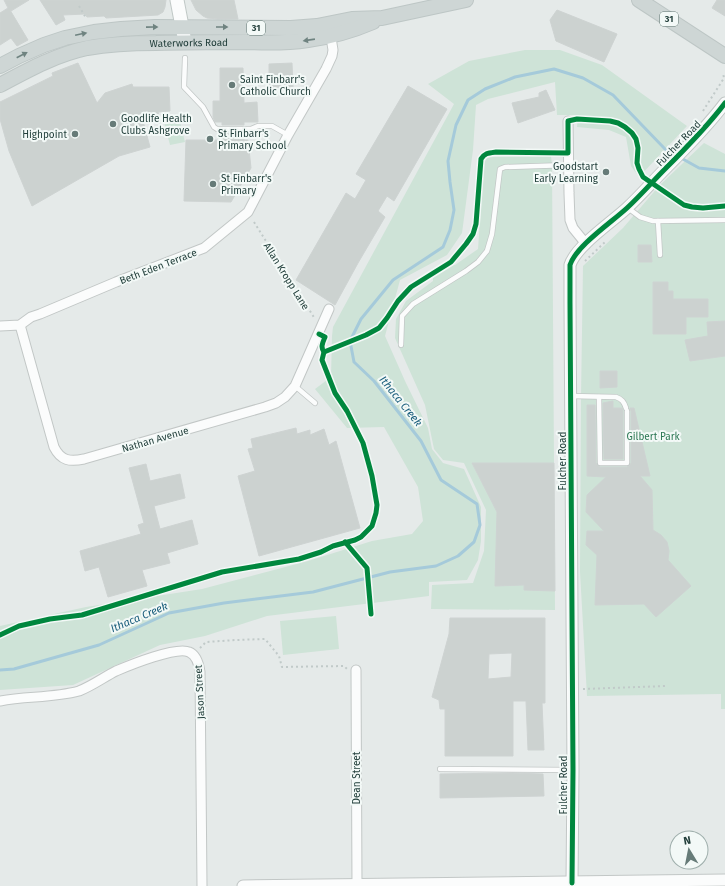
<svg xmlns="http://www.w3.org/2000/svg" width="725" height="886" font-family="'Fira Sans',sans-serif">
  <rect width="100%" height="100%" fill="#e5eae9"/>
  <g fill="#cee3d7">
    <path d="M525,50H560L602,65L687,126L639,177L631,166L626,137L609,130L577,127L578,115H557L555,82L488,99L476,105L473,150L462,233L447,255L400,280L385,336L405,381L428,428L432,449L443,463L464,469L481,507V541L478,560L467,580L429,582V596L267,616L205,636L160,645L73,685L0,690V626L86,607L202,589L308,561L372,541L412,534L423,521L418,487L384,427L347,428L315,389L331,377L332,336L333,327L454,104L428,84L469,61Z"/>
    <path d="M178,114L185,142L170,145L163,118Z"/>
    <path d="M704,143L725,154V709H721V694L587,696L580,572L581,397L583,266L623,228L659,186Z"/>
    <path d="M551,156L552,165L555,610L431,609L432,585L473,583L484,551L486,510L464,463L443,460L434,449L425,405L395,338L396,319L406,301L433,281V271L440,265H455L478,249L484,163L487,158L493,157Z"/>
    <path d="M336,616L339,649L283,655L280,621Z"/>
  </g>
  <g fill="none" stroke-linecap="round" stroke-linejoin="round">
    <g stroke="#a5cada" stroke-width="3">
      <path d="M681,158L699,168L725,171"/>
      <path d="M0,670L14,669L99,645L169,613L224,603L313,592L390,572L436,566L458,556L474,542L480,525L477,504L441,480L421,441L374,381L354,362L350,341L361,319L393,280L443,247L450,230L454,210L450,182L448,161L456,125L468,100L485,89L515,77L554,69L583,78L613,95L665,149L676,155"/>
    </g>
  </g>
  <g fill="#ccd2d0" stroke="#ced3d2" fill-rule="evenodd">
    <path d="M4,0H29L11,11L10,10L28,40L17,46L11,38L0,45V13L8,8Z"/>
    <path d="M40,0H166L165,7L163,12L158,15L106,18L104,16L87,17L85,14L63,15L65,20L56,25Z"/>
    <path d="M191,0H234L238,19H218L207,18L203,16L196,10Z"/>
    <path d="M717,0H725V16L712,8Z"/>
    <path d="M557,10L617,34L604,62L556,41L550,20Z"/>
    <path d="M78,63L97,103L105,93L132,84L133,87H169L170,111L158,112L160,121H143L150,147L119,156L32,206L9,151L0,119V102L53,76L52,73Z"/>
    <path d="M292,63L293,87L269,88V64Z"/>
    <path d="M220,68H243L244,103L257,102L258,122H244V125H222V122H215L213,117V101H220Z"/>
    <path d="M408,86L447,109L394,201L387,196L378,211L385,217L358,263L335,305L296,280L346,193L355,199L366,180L356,174Z"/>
    <path d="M546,90L555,110L518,123L512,103L539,97V93Z"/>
    <path d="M222,133H244V140H248L251,168L231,202L184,201L186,140H222Z"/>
    <path d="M638,245H651L652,262H638Z"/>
    <path d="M653,282H668V291H673V299H708V317H686V334H653Z"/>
    <path d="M725,321V356L690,361L685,340L708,336L707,322Z"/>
    <path d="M600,371H617V387L600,388Z"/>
    <path d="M613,401V408H622L623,411V459H604L603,403Z"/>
    <path d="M587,405H595L596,463L598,466L600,467H627L630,465L631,463V411L630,408H634L650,476H640L652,490L653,530L661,535L667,542L669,551L668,560L691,586L656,617L644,604L595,605L597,555L586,545L587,531H604L586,512L587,495L606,477L587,476Z"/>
    <path d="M296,428L297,434L310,430V435L324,429L329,445L336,441L360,528L259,556L238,476L255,471L248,449L253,448L251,439Z"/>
    <path d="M472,463H554L555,591L524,590V585L495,586L497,512Z"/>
    <path d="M146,464L150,481L180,474L185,498L154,506L160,529L192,520L198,544L167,553L170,563L142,570L147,586L108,597L99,567L85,571L80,551L141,534L138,525L144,523L129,468Z"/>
    <path d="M450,618H545V703H542L544,750H528L526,701H513V756H445V709H440L439,700L432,697L449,634ZM512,653L511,677L488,679L489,654Z"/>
    <path d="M512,773L543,774L544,796L440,798V774Z"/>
  </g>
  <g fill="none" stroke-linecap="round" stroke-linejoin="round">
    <defs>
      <g id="service">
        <path d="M185,58L184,87L203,107L214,127L217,129H251L258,126H272L288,135"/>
        <path d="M628,208L640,217L653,221L725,220"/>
        <path d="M658,221L660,255"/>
        <path d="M401,345L402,316L413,304L466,271L478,262L487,251L492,234L500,169L505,167L568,165"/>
        <path d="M295,386L315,403"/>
        <path d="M570,396L616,397C622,399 624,402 626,408"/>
        <path d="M599,397L600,463H627V411"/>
        <path d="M440,769L573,770"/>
      </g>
      <g id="minor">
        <path d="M568,121L569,193L570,220L573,228L586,244"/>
        <path d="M20,325L54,447C61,461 70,462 84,459L265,407L276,403L285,397L295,386L329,309"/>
        <path d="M0,326L20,325L31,317L40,314L116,282L204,248L248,212L288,135L326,69L332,56L333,50L330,31"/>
        <path d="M356,670L357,885"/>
        <path d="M0,701C26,696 53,698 79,691C92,686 104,677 116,671C130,665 177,646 189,652C197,655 199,665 200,672L202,886"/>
      </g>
      <g id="tertiary">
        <path d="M572,883L573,770L570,303V265C576,246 612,222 627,208C641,195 653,181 666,168C686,148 707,127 725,103"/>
        <path d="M243,886L725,880"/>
      </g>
      <path id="secondary" d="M177,0L185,42"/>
      <g id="primary">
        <path d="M639,0L725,56"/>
        <path d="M0,66L19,56L44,45L65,38L94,32L121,29L155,27L291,28L317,26L352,19L382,18L466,0"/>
        <path id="s1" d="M0,85C28,70 55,55 87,48C110,44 133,43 156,43C187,42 217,42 248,42C268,43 288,43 308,40C331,37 352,31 373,22"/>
      </g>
    </defs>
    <use href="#service" stroke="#c2c7c6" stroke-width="6"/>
    <use href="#minor" stroke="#c2c7c6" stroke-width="11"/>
    <use href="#tertiary" stroke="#c2c7c6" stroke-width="13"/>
    <use href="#secondary" stroke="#c0c8c6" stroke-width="15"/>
    <use href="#primary" stroke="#bdc6c5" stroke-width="16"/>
    <g stroke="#c1cac9" stroke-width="2" stroke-dasharray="2 3" stroke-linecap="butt">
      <path d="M79,6L86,18"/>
      <path d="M703,111L724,78L723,73"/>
      <path d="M254,222L315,319"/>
      <path d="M585,261L605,242"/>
      <path d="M200,648L206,642L236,640L265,639L279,656L282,667L344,666L347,669"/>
      <path d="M583,689L666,686"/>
    </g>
    <use href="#service" stroke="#fbfcfc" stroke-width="4.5"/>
    <use href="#minor" stroke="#fbfcfc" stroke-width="9"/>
    <use href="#tertiary" stroke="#fbfcfc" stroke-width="11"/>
    <use href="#secondary" stroke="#fbfcfc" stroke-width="13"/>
    <use href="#primary" stroke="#ced6d5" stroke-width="14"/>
    <defs>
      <g id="cycleway">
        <path d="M324,352L366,335L379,328L387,318L398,301L411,287L451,262L466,244L473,234L476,224L481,159C485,153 488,153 496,152L568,153V121L577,119L610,121L618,123L625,127L632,133L636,139L638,148L637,163L639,169L643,177L684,205L692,207L703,208L725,206"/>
        <path d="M345,542L367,568L371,614"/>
        <path d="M0,635L19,626L50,619L82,615L222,572L299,559L321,552L333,546L355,540L361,537L372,526L376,513L377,505L372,476L363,443L347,411L335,393L322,360L324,352C320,347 323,342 325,337L319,334"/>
        <path d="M572,883L573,770L570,303V265C576,246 612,222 627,208C641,195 653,181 666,168C686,148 707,127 725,103"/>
      </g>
    </defs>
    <use href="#cycleway" stroke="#f3f9f7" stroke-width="8"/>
    <use href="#cycleway" stroke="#00873e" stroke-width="5"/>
  </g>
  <defs><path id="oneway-solid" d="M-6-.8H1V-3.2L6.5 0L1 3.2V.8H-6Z"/></defs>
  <g fill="#6f8380">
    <use href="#oneway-solid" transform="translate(152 27) rotate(-1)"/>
    <use href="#oneway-solid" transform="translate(222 27)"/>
    <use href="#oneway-solid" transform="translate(81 34) rotate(-12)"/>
    <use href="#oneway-solid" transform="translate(309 40) rotate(172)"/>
    <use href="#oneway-solid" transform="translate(22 55) rotate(-27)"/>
  </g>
  <g fill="#667b78" stroke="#f3f9f7" stroke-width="1.5">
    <circle cx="232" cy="85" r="4"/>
    <circle cx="113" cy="124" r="4"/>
    <circle cx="75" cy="134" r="4"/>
    <circle cx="210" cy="139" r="4"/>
    <circle cx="606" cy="172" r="4"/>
    <circle cx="213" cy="184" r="4"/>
  </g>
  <g text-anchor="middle" stroke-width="4" stroke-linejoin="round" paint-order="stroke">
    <g fill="#f3f9f7" stroke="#617773" stroke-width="1">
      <rect x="660" y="12" width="18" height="14" rx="3"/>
      <rect x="247" y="21" width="18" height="14" rx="3"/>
    </g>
    <g font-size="9" font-weight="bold" fill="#223f3b">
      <text x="669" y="22">31</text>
      <text x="256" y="31">31</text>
    </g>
    <g font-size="10" fill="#223f3b" stroke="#f3f9f7">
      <text dy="4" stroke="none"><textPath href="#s1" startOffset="197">Waterworks Road</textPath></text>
      <text transform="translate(678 143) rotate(-46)" y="4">Fulcher Road</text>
      <text transform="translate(158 266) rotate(-21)" y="4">Beth Eden Terrace</text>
      <text transform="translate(287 276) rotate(58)" y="4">Allan Kropp Lane</text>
      <text transform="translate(155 439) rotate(-16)" y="4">Nathan Avenue</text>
      <text transform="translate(562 461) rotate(-90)" y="4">Fulcher Road</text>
      <text transform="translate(199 692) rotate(-93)" y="4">Jason Street</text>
      <text transform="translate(356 778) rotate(-90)" y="4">Dean Street</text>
      <text transform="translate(563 785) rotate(-90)" y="4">Fulcher Road</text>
    </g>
    <g font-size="10" fill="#223f3b" stroke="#f3f9f7" text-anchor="start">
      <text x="240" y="83">Saint Finbarr's<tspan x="240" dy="12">Catholic Church</tspan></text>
      <text x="121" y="122">Goodlife Health<tspan x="121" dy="12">Clubs Ashgrove</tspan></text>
      <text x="218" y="137">St Finbarr's<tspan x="218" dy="12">Primary School</tspan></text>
      <text x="67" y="138" text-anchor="end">Highpoint</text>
      <text x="598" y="170" text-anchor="end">Goodstart<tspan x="598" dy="12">Early Learning</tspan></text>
      <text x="221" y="182">St Finbarr's<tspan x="221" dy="12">Primary</tspan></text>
    </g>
    <g font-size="10" fill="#2b7753" stroke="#f3f9f7">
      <text x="653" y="440">Gilbert Park</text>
    </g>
    <g font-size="11" font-style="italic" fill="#1a5e7c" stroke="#f3f9f7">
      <text transform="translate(401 401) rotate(51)" y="4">Ithaca Creek</text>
      <text transform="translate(139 617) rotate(-23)" y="4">Ithaca Creek</text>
    </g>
  </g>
  <g transform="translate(689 850) rotate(350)"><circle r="19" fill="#f3f9f7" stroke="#9fafac"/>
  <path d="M0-3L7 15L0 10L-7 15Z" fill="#667b78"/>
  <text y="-6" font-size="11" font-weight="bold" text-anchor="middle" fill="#223f3b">N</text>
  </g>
</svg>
